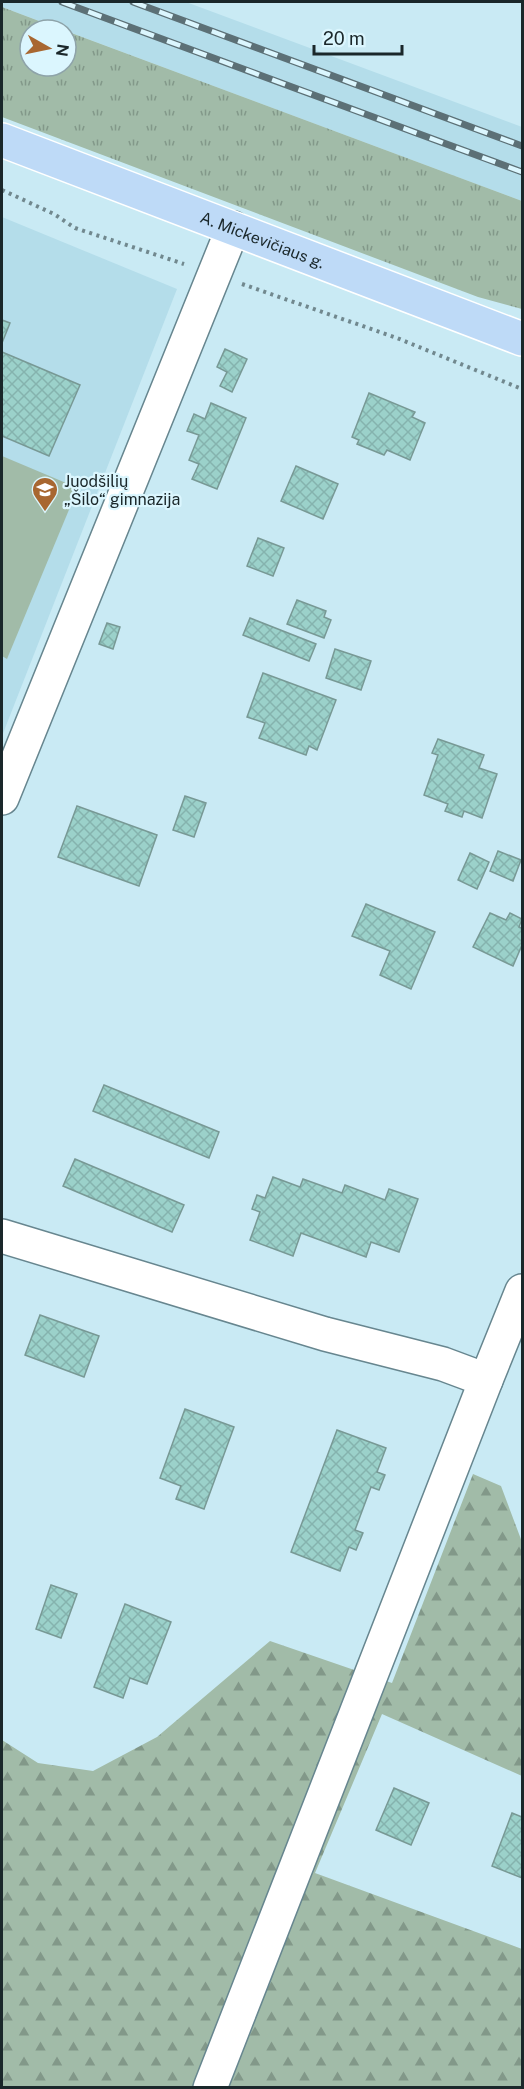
<svg xmlns="http://www.w3.org/2000/svg" width="524" height="2089" font-family="'Public Sans',sans-serif">
  <defs>
    <pattern id="grass-tufts" width="24" height="20" patternUnits="userSpaceOnUse" patternTransform="scale(1.5)"><rect width="24" height="20" fill="#a1bba8"/><path d="M3 7l-1-3M5 7V3M7 7l1-3M15 17l-1-3M17 17v-4M19 17l1-3" fill="none" stroke="#829889"/></pattern>
    <pattern id="forest-firs" width="22" height="20" patternUnits="userSpaceOnUse" patternTransform="scale(1.5)"><rect width="22" height="20" fill="#a1bba8"/><path d="M5 1l3.5 6h-7zM16 11l3.5 6h-7z" fill="#829889"/></pattern>
    <pattern id="building-cross-hatch" width="8" height="8" patternUnits="userSpaceOnUse" patternTransform="scale(1.5)"><rect width="8" height="8" fill="#9bd1ca"/><path d="M0 0l8 8M0 8l8-8" fill="none" stroke="#85b3ae"/></pattern>
  </defs>
  <rect width="100%" height="100%" fill="#c9eaf4"/>
  <g fill="#b4ddea">
    <path d="M2,2H186L522,127V201L2,7Z"/>
    <path d="M2,217L177,289L2,736Z"/>
  </g>
  <path fill="url(#grass-tufts)" d="M2,7L63,30H30V66H66V31L522,201V309L478,297L2,117Z"/>
  <path fill="url(#forest-firs)" d="M473,1474L501,1486L522,1542V1776L382,1714L315,1873L522,1949V2087H2V1740L38,1763L93,1771L157,1737L270,1641L392,1683Z"/>
  <path fill="#a1bba8" d="M2,456L78,488L7,659L2,656Z"/>
  <g fill="url(#building-cross-hatch)" stroke="#789995" stroke-width="1.5">
    <path d="M2,320L10,323L2,343Z"/>
    <path d="M225,349L247,359L232,392L220,386L227,372L217,367Z"/>
    <path d="M2,352L80,385L49,456L2,436Z"/>
    <path d="M369,393L415,412L412,417L425,423L410,460L387,450L384,455L357,444L359,440L352,437Z"/>
    <path d="M211,403L246,418L217,489L192,479L199,464L189,460L199,435L187,431L194,414L205,419Z"/>
    <path d="M296,466L338,484L323,519L281,501Z"/>
    <path d="M258,538L284,548L273,576L247,566Z"/>
    <path d="M297,600L326,611L324,617L331,620L324,638L287,624Z"/>
    <path d="M250,618L316,644L309,661L243,635Z"/>
    <path d="M107,623L120,627L113,649L99,644Z"/>
    <path d="M335,649L371,661L361,690L326,678Z"/>
    <path d="M263,673L336,700L317,750L309,746L306,755L259,738L265,723L247,717Z"/>
    <path d="M438,739L484,755L479,768L497,774L482,818L464,811L462,817L445,811L448,804L424,795L438,755L432,753Z"/>
    <path d="M185,796L206,803L194,837L173,830Z"/>
    <path d="M77,806L157,835L139,886L58,857Z"/>
    <path d="M498,851L521,860L513,881L490,871Z"/>
    <path d="M470,853L489,862L477,889L458,880Z"/>
    <path d="M366,904L435,932L411,989L380,975L390,951L352,936Z"/>
    <path d="M490,913L506,920L510,913L522,919L519,927L522,928V945L513,966L473,947Z"/>
    <path d="M104,1085L219,1132L209,1158L93,1111Z"/>
    <path d="M75,1159L184,1205L172,1232L63,1186Z"/>
    <path d="M273,1177L300,1187L303,1179L342,1193L345,1185L385,1200L389,1189L418,1199L399,1252L371,1242L366,1257L301,1233L293,1256L250,1240L260,1212L252,1209L257,1195L265,1198Z"/>
    <path d="M40,1315L99,1336L84,1377L25,1355Z"/>
    <path d="M185,1409L234,1427L204,1509L176,1499L181,1486L160,1478Z"/>
    <path d="M337,1430L386,1448L377,1472L385,1475L379,1490L371,1487L355,1530L363,1533L356,1550L349,1547L340,1571L291,1552Z"/>
    <path d="M51,1585L77,1594L61,1638L36,1629Z"/>
    <path d="M125,1604L171,1622L147,1684L130,1678L123,1698L94,1687Z"/>
    <path d="M394,1788L429,1803L411,1845L376,1830Z"/>
    <path d="M512,1813L522,1817V1878L492,1866Z"/>
  </g>
  <g fill="none" stroke-linecap="round" stroke-linejoin="round">
    <defs>
      <g id="minor">
        <path d="M2,798L233,228"/>
        <path d="M2,1236L325,1334L443,1364L486,1380"/>
        <path d="M210,2088L486,1380L522,1291"/>
      </g>
      <g id="major">
        <path id="s1" d="M2,140L522,339"/>
      </g>
    </defs>
    <use href="#minor" stroke="#67868f" stroke-width="36"/>
    <use href="#major" stroke="#fff" stroke-width="36"/>
    <g stroke="#71888e" stroke-width="4" stroke-dasharray="3 4.5" stroke-linecap="butt">
      <path d="M2,190L54,214L75,228L184,264"/>
      <path d="M242,284L397,338L522,389"/>
    </g>
    <use href="#minor" stroke="#fff" stroke-width="33"/>
    <use href="#major" stroke="#bedaf7" stroke-width="33"/>
    <defs>
      <g id="rail">
        <path d="M62,2L522,172"/>
        <path d="M133,2L522,146"/>
      </g>
    </defs>
    <use href="#rail" stroke="#5c7076" stroke-width="7"/>
    <use href="#rail" stroke="#dbf6fe" stroke-width="4.5" stroke-dasharray="14" stroke-linecap="butt"/>
  </g>
  <defs>
    <symbol id="school-pin" viewBox="-11 -11 22 30"><path d="M0 17L-7.5 6A9.5 9.5 0 1 1 7.5 6Z" fill="#a86731" stroke="#dbf6fe"/><path d="M0-5L7-2L0 1L-7-2ZM-4 1L0 2.5L4 1V4Q0 6-4 4Z" fill="#fff"/></symbol>
  </defs>
  <g fill-rule="evenodd">
    <use href="#school-pin" x="30" y="475" width="30" height="40"/>
  </g>
  <g text-anchor="middle" stroke-width="4.5" stroke-linejoin="round" paint-order="stroke">
    <g font-size="16" fill="#1a272a" stroke="#dbf6fe">
      <text dy="6" stroke="none"><textPath href="#s1" startOffset="279">A. Mickevičiaus g.</textPath></text>
    </g>
    <g font-size="16" fill="#1a272a" stroke="#dbf6fe" text-anchor="start">
      <text x="64" y="487">Juodšilių<tspan x="64" dy="18">„Šilo“ gimnazija</tspan></text>
    </g>
  </g>
  <rect width="524" height="2089" fill="none" stroke="#1a272a" stroke-width="6"/>
  <g transform="translate(48 48) rotate(99)"><circle r="28" fill="#dbf6fe" stroke="#8ea3a9" stroke-width="1.5"/>
  <path d="M0-4.5L10 22L0 15L-10 22Z" fill="#a86731"/>
  <text y="-9" font-size="16" font-weight="bold" text-anchor="middle" fill="#1a272a">N</text>
  </g>
  <path d="M314 45v9h88v-9" fill="none" stroke="#1a272a" stroke-width="3"/>
  <text x="323" y="45" font-size="18" fill="#1a272a" stroke="#dbf6fe" stroke-width="4.5" paint-order="stroke">20 m</text>
</svg>
